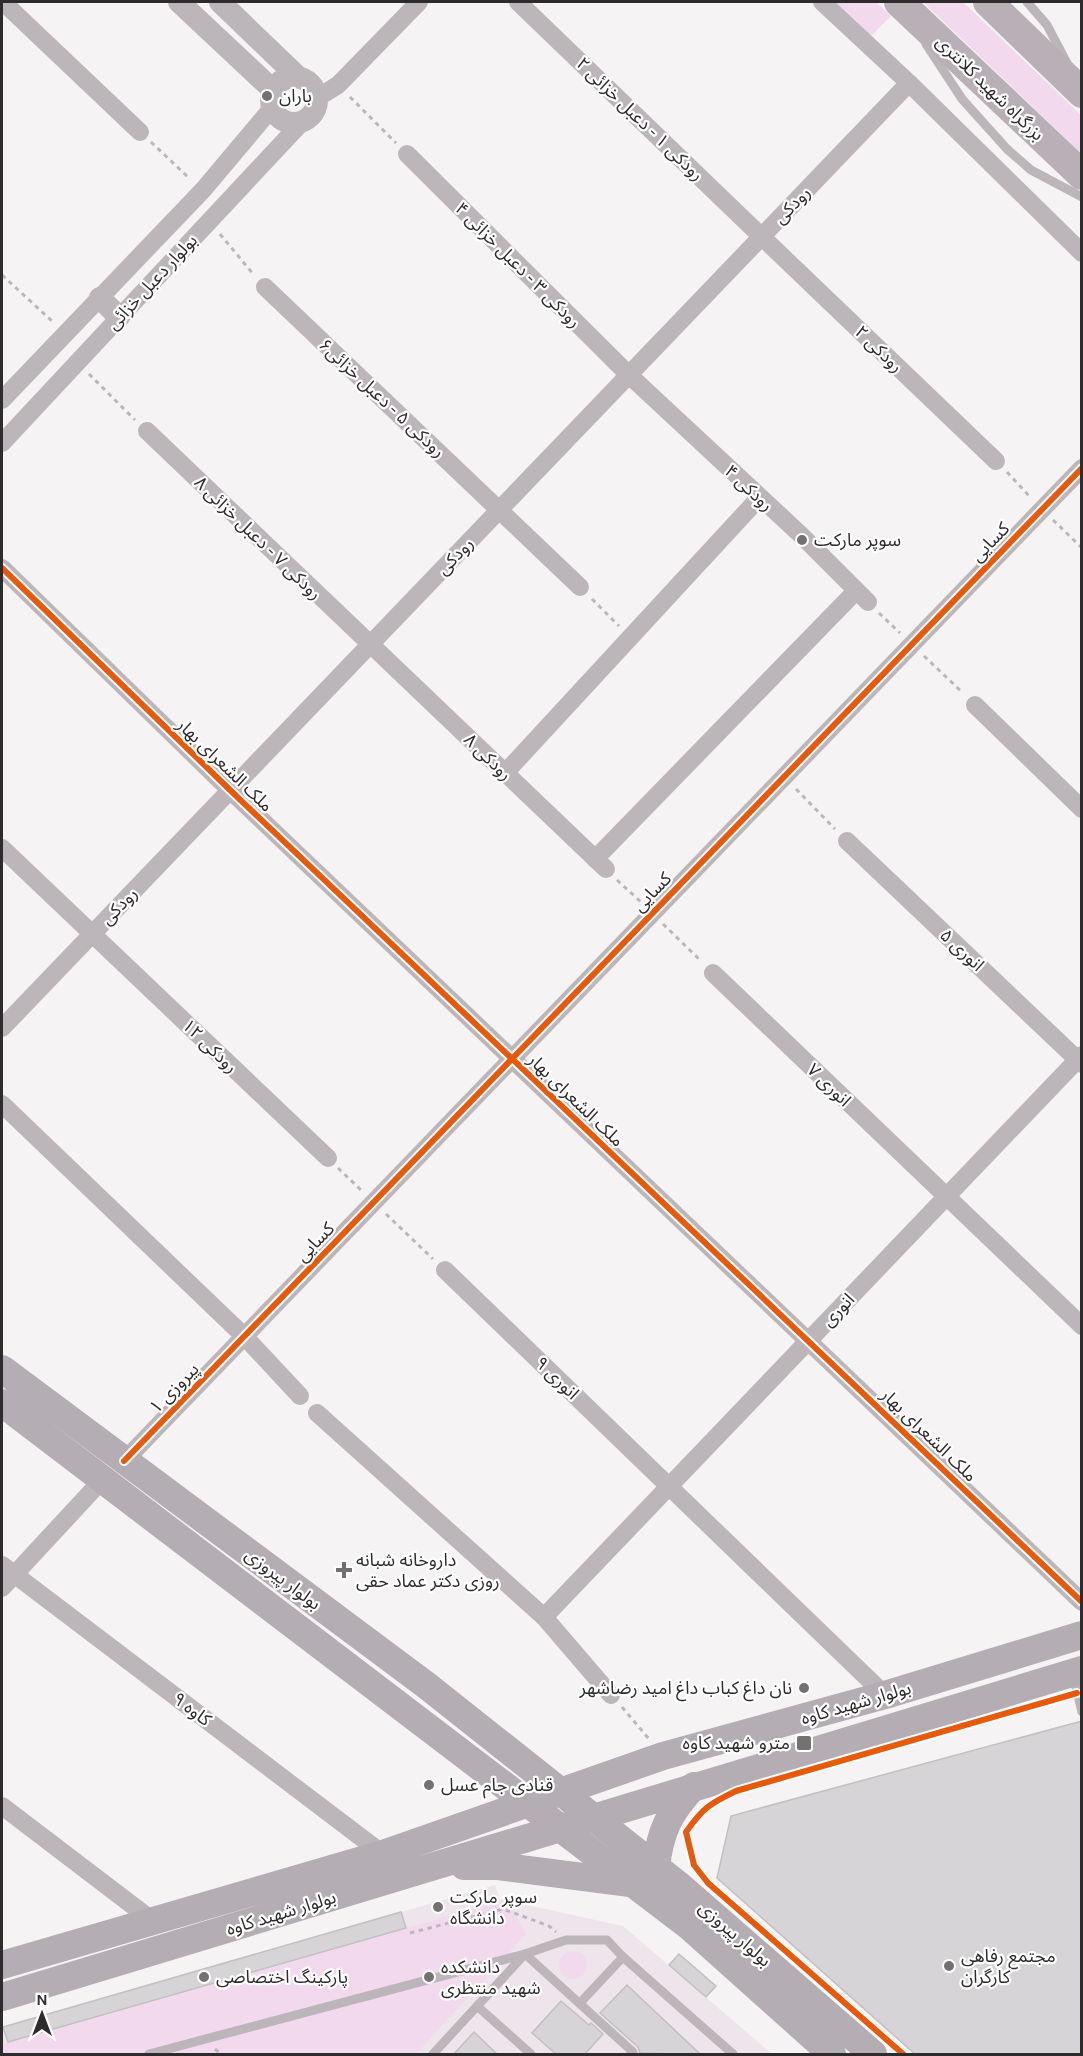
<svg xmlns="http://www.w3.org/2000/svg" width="1083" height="2056" font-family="Karla,'Noto Sans Arabic',sans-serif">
  <rect width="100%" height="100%" fill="#f6f3f5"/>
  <path fill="#ede5eb" d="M495,1885L500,1899L623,1926L772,2054H2V2027Z"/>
  <g fill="#f2d9ed">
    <path d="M830,2H876L891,16L868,39Z"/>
    <path d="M923,2H963L1081,115V153Z"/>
    <path d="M507,1899L526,1934L416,2054H2V2045Z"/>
    <circle cx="573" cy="1965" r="14"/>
  </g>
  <g fill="#d6d4d6" stroke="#c2c0c1" stroke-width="1.5">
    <path d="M1082,1721V2055H916L717,1878L731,1816Z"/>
    <path d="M401,1912L406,1928L8,2042L3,2027Z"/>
    <path d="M679,1954L716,1986L706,1997L669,1965Z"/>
    <path d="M627,1985L701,2055L640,2053L638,2047L600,2013Z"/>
    <path d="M561,2001L589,2025L591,2023L603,2034L584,2055H557L532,2033Z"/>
    <path d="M474,2032L498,2055H453Z"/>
  </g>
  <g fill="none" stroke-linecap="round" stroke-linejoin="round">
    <g stroke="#bcb7bb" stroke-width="3" stroke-dasharray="4.5 4.5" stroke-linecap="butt">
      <path d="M350,97L396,143"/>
      <path d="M151,142L190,179"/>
      <path d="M220,234L254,275"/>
      <path d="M2,275L53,322"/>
      <path d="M89,374L135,420"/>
      <path d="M1007,472L1031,498"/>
      <path d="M1053,520L1082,548"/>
      <path d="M592,599L619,626"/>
      <path d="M879,613L900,633"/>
      <path d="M924,656L963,693"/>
      <path d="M796,789L835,829"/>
      <path d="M617,880L641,902"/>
      <path d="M663,924L701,961"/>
      <path d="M338,1168L362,1191"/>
      <path d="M386,1214L433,1259"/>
      <path d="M622,1707L649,1739"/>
      <path d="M410,1933L503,1909L549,1926L556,1932"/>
      <path d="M215,2049L221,2054"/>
    </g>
    <g stroke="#bcb6ba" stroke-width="9">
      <path d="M1027,2L1047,25L1067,63"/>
      <path d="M926,44L962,99L1007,149L1031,170L1082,197"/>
      <path d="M1073,1675L1082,1712"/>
      <path d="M525,1954L633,2052L631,2054"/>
      <path d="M580,2003L623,1957"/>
      <path d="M477,2006L531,2054"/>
      <path d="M149,2054L525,1954L566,1940H607L623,1957L733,2054"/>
      <path d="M433,2054L525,1954"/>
    </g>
    <g stroke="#bcb6ba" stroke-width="18">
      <path d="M3,2L140,132"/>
      <path d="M518,2L762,237L996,461"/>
      <path d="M822,2L909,83L1082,253"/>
      <path d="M317,98L338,85L419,2"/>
      <path d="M407,154L629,375L802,536L868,602"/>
      <path d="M265,287L580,587"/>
      <path d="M2,400L203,190L272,108"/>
      <path d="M147,431L606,869"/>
      <path d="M2,443L302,122"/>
      <path d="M2,568L230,790L1082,1602"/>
      <path d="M975,705L1082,809"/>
      <path d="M505,773L759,498"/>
      <path d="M847,841L1082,1064"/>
      <path d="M2,848L328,1158"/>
      <path d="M595,859L856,591"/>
      <path d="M713,973L1082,1326"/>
      <path d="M2,1028L909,83"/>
      <path d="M2,1104L245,1337L300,1396"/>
      <path d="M445,1270L885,1695"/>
      <path d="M317,1413L544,1617L611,1695"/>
      <path d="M124,1461L1082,468"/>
      <path d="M2,1565L383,1854"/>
      <path d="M2,1588L103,1479"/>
      <path d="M544,1617L1082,1055"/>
      <path d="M2,1806L153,1921"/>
    </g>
    <g stroke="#bcb6ba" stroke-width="22">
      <path d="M179,2L273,90"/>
      <path d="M220,2L298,77"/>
      <circle cx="294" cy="100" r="23"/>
      <path d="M100,298L119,317"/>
    </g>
    <g stroke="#b5adb4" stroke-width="28">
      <path d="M2,1369L426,1685L681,1887L873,2054"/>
      <path d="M2,1403L689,1926L832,2054"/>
      <path d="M464,1866H498L630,1883"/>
      <path d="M656,1867C660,1832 669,1812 694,1786"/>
      <path d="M2,1965L383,1854L663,1756L885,1695L1082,1635"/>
      <path d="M2,1997C362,1889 721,1777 1082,1670"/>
    </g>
    <g stroke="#b8b0b6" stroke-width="30">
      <path d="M899,2L1082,175"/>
      <path d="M988,2L1082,93"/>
    </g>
    <defs>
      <g id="cycleway">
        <path d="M2,568L230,790L1082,1602"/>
        <path d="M124,1461L1082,468"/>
        <path d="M903,2054L708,1883L694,1865L686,1832C703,1808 709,1804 736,1791L1077,1693"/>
      </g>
    </defs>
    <use href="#cycleway" stroke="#fff" stroke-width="10"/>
    <use href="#cycleway" stroke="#e8590c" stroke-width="6"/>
  </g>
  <g fill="#737172" stroke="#fff" stroke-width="2">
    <circle cx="267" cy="96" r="6"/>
    <circle cx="802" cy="540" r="6"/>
    <path d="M341 1561h6v6h6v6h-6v6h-6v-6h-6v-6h6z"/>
    <circle cx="804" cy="1688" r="6"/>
    <rect x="796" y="1735" width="16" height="16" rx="3"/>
    <circle cx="429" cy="1785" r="6"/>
    <circle cx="438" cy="1907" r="6"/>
    <circle cx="949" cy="1966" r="6"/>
    <circle cx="204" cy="1977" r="6"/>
    <circle cx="429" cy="1977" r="6"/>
  </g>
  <g text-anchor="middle" stroke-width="4.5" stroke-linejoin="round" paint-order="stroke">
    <g font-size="18" fill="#2d2b2c" stroke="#fff">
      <text transform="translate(990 88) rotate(44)" y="6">بزرگراه شهید کلانتری</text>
      <text transform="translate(640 119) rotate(44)" y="6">رودکی ۱ - دعبل خزائی ۲</text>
      <text transform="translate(792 205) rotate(-46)" y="6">رودکی</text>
      <text transform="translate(518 265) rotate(45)" y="6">رودکی ۳ - دعبل خزائی ۴</text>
      <text transform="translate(152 282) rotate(-47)" y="6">بولوار دعبل خزائی</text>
      <text transform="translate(879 349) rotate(44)" y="6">رودکی ۲</text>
      <text transform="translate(382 398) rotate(43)" y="6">رودکی ۵ - دعبل خزائی۶</text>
      <text transform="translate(749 488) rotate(43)" y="6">رودکی ۴</text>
      <text transform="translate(258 538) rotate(44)" y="6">رودکی ۷ - دعبل خزائی ۸</text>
      <text transform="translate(990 542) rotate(-46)" y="6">کسایی</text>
      <text transform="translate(455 556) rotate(-46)" y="6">رودکی</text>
      <text transform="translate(488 757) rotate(44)" y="6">رودکی ۸</text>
      <text transform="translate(225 765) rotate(44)" y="6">ملک الشعرای بهار</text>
      <text transform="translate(652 892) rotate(-46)" y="6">کسایی</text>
      <text transform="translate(119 906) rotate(-46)" y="6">رودکی</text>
      <text transform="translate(962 950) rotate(43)" y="6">انوری ۵</text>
      <text transform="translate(210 1046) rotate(44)" y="6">رودکی ۱۲</text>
      <text transform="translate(829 1085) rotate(44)" y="6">انوری ۷</text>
      <text transform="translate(576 1100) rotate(44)" y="6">ملک الشعرای بهار</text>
      <text transform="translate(315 1242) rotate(-46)" y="6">کسایی</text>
      <text transform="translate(838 1310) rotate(-46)" y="6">انوری</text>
      <text transform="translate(557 1378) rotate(44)" y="6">انوری ۹</text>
      <text transform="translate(174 1388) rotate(-46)" y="6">پیروزی ۱</text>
      <text transform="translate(929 1435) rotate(44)" y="6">ملک الشعرای بهار</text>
      <text transform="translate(283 1579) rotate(37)" y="6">بولوار پیروزی</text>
      <text transform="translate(856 1703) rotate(-16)" y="6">بولوار شهید کاوه</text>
      <text transform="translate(192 1709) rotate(37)" y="6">کاوه ۹</text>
      <text transform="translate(281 1913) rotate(-17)" y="6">بولوار شهید کاوه</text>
      <text transform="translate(735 1934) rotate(41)" y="6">بولوار پیروزی</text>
    </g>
    <g font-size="18" fill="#2d2b2c" stroke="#fff" text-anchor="start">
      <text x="279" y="102">باران</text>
      <text x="814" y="546">سوپر مارکت</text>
      <text x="356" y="1566">داروخانه شبانه<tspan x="356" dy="21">روزی دکتر عماد حقی</tspan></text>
      <text x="792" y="1694" text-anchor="end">نان داغ کباب داغ امید رضاشهر</text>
      <text x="790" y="1749" text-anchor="end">مترو شهید کاوه</text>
      <text x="441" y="1791">قنادی جام عسل</text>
      <text x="450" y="1903">سوپر مارکت<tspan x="450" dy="21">دانشگاه</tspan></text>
      <text x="961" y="1962">مجتمع رفاهی<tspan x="961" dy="21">کارگران</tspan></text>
      <text x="441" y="1973">دانشکده<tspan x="441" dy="21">شهید منتظری</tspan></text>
      <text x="216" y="1983">پارکینگ اختصاصی</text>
    </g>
  </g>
  <rect width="1083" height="2056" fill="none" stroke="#2d2b2c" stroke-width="6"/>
  <g transform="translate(42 2014)" stroke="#ffffff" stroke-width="4.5" paint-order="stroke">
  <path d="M0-4.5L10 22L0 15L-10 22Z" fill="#2d2b2c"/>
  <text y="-9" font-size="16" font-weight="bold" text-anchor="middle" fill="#2d2b2c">N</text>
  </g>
</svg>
